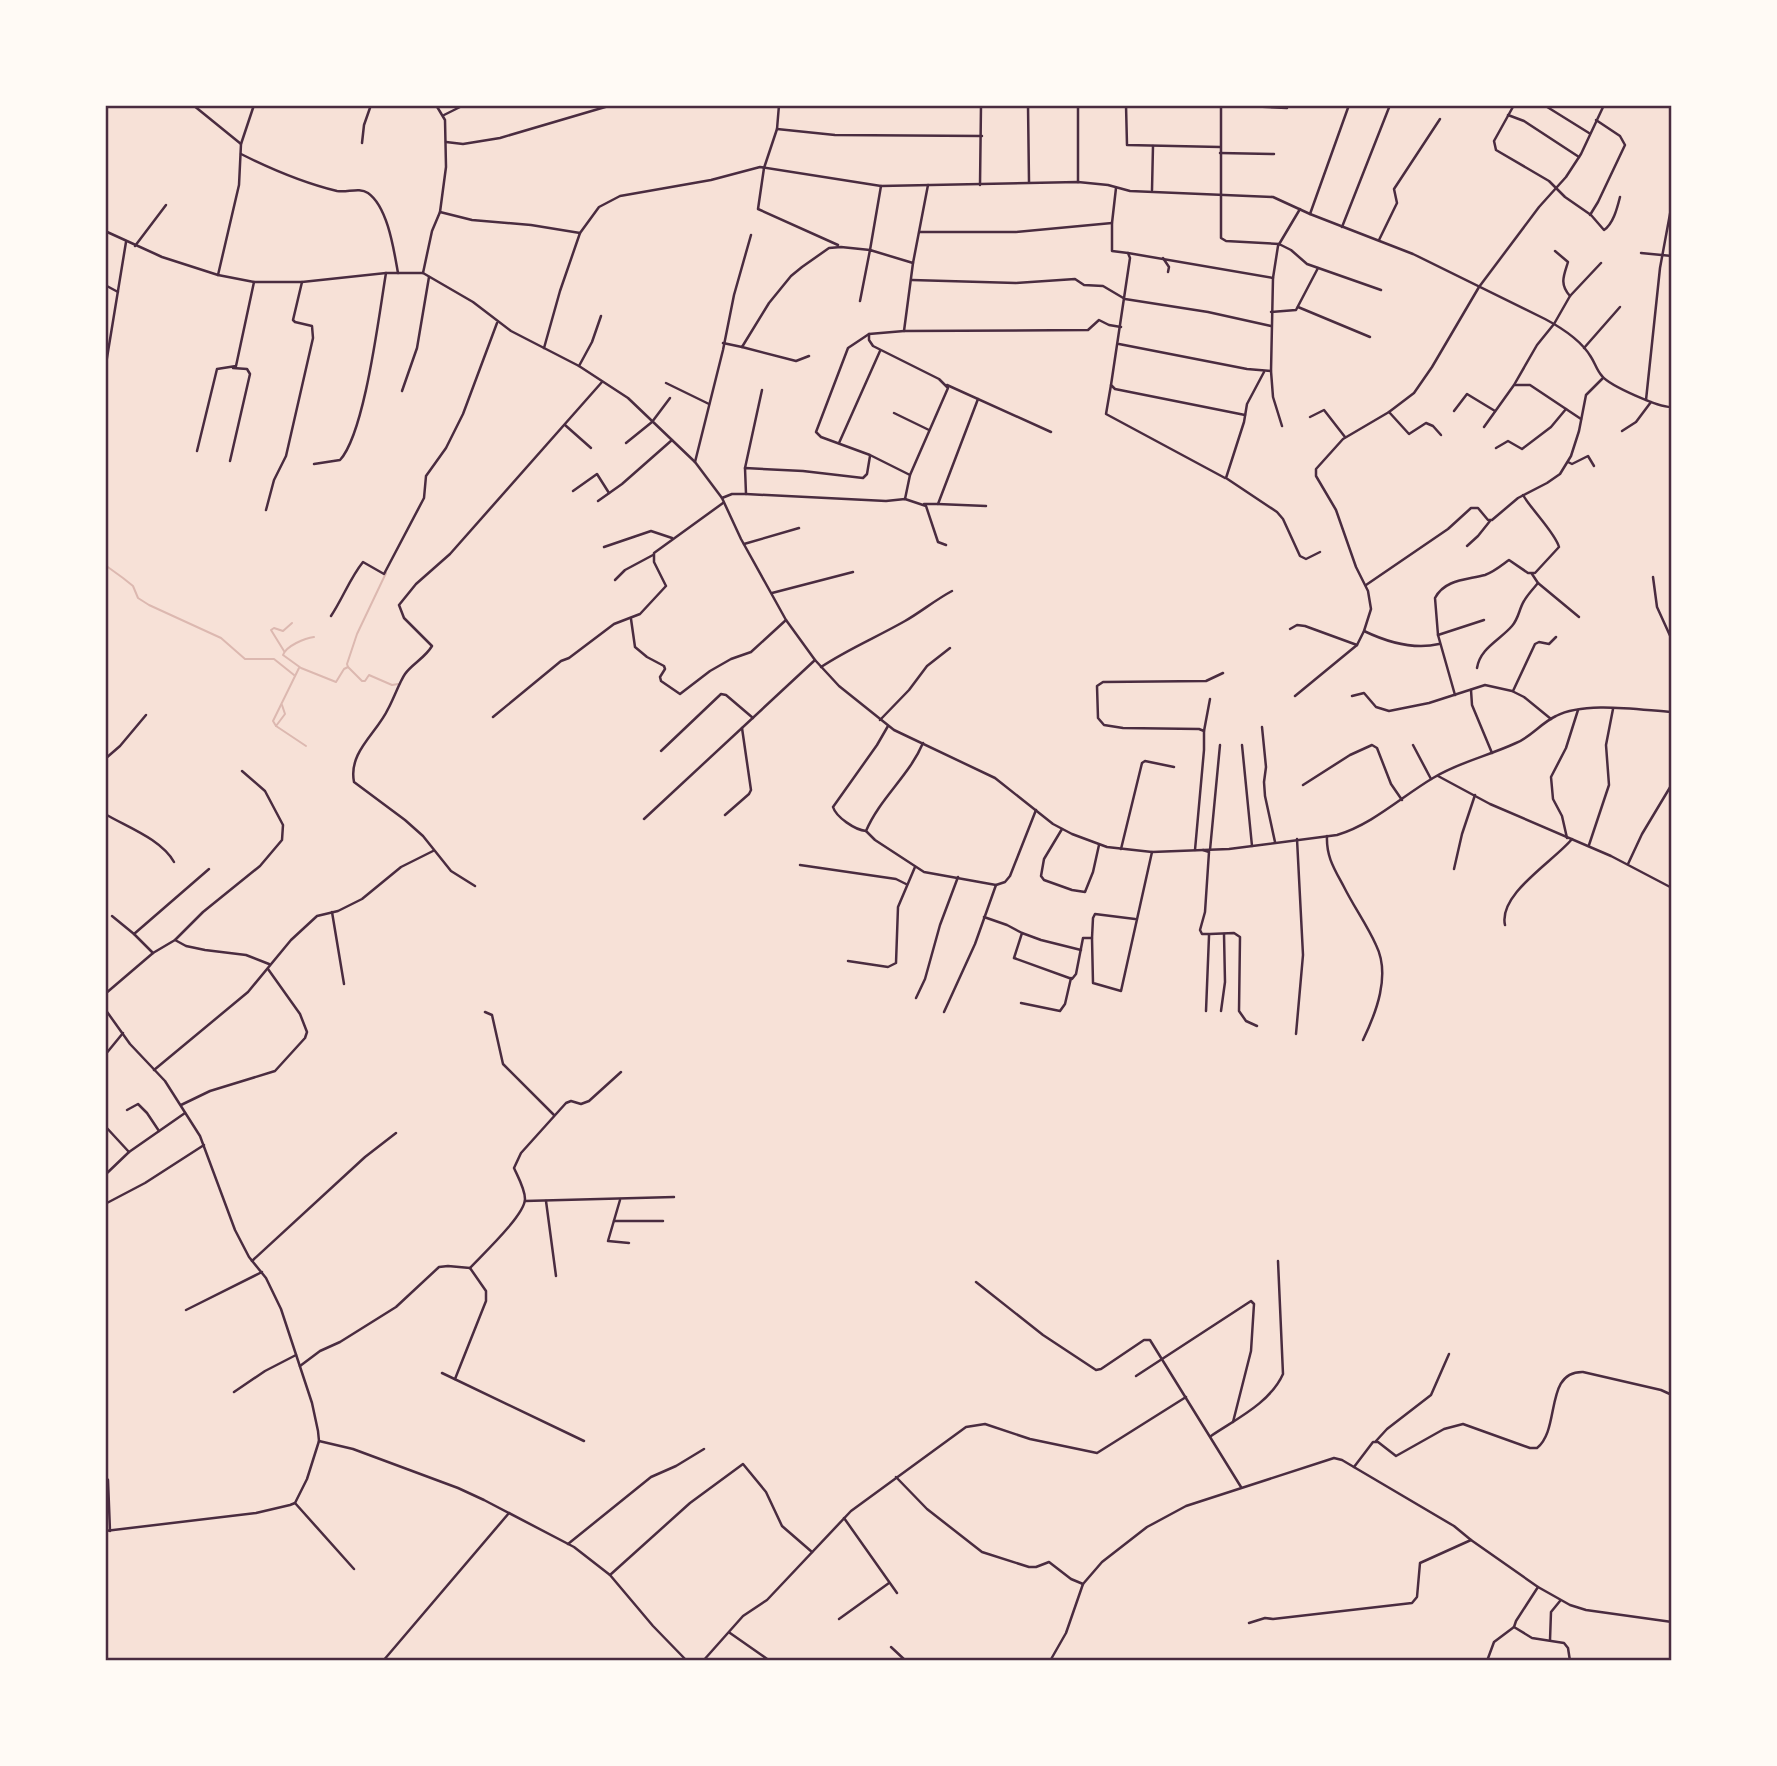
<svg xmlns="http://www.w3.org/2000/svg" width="1777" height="1766" font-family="'Golos Text',sans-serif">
  <rect width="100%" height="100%" fill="#f7e1d7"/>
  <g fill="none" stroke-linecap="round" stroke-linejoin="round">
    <g stroke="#dcb8b0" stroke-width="2">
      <path d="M105,565L123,578L133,586L138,598L149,605L221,638L245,659H274L294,675"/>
      <path d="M314,637C305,638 286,646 283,655L301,668L336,682L344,669L348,667L347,664L357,634L386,573"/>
      <path d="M284,651L271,630L274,628L283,631L292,623"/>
      <path d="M348,667L362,681H365L369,675L392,685L398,684"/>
      <path d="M282,705L285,714L276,726L306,746"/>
      <path d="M276,726L273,721L299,668"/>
    </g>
    <g stroke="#4a2c40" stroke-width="2.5">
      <path d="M193,105L241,144"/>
      <path d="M779,105L777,129L764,168L758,209L838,245"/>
      <path d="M1028,105L1029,182"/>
      <path d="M1126,105L1127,145L1220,147"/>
      <path d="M1221,105V238L1226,241L1279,244L1291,250L1307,264L1381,290"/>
      <path d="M1228,105L1287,108"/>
      <path d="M1514,105L1494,141L1496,150L1549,181L1565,197L1591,215L1604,230C1613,224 1617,209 1620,197"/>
      <path d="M1544,105L1589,133"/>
      <path d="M444,115L464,105"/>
      <path d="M1508,115L1524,121L1579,157"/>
      <path d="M777,129L835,135L982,136"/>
      <path d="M446,142L463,144L500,138L612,105"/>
      <path d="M362,143L364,125L371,105"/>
      <path d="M1220,153L1274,154"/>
      <path d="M241,154C271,169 304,183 337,191C347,193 359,187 368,193C388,207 394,251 398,273"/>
      <path d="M1078,182V105"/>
      <path d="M928,185L913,263L904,331L1088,330L1099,320L1109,325L1121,327"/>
      <path d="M980,185L981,105"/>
      <path d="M1116,188L1112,223V251L1128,253L1130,258L1111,385L1115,389L1245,415"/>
      <path d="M1152,190L1153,146"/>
      <path d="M440,212L472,220L531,225L580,233"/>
      <path d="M1310,214L1349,105"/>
      <path d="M1590,215L1598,202L1625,145L1620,136L1596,120"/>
      <path d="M1342,227L1390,105"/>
      <path d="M920,232H1016L1112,223"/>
      <path d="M1379,240L1397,203L1394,189L1440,119"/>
      <path d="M135,246L166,205"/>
      <path d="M1555,251L1568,262C1564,275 1559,284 1570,296"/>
      <path d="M1128,253L1273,278"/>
      <path d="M1641,253L1672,256"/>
      <path d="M1163,258L1169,267L1168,272"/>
      <path d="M423,273L432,231L440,212L446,167L445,120L436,105"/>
      <path d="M218,275L239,185L241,144L254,105"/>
      <path d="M912,280L1016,283L1075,279L1084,285L1103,286L1125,299L1208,312L1271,326"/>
      <path d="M105,285L118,292"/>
      <path d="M860,301L870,250L913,263"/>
      <path d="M1298,307L1370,337"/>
      <path d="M1271,312L1296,310L1318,268"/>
      <path d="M904,331L869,334L848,348L816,432L821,437L870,455L910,475"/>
      <path d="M869,334V340L873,346L939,379L948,388L910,475L905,499"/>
      <path d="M723,343L742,347L769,303L791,276L802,267L829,248L841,247L870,250L881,186"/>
      <path d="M1119,344L1247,369L1271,371"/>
      <path d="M742,347L796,361L809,356"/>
      <path d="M544,348L560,291L580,233L599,207L620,196L711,180L760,167L881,186L1078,182L1108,185L1130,191L1273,197L1310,214L1413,254L1545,319C1562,328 1581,340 1591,357C1595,363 1597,371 1602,376C1610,386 1660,408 1672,407"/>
      <path d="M1584,348L1620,307"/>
      <path d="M579,366L592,342L601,316"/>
      <path d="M105,370L126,242"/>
      <path d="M1264,372L1247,404L1244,422L1226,478L1277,512L1283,519L1300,556L1306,559L1320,552"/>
      <path d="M666,383L709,404"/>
      <path d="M947,385L1051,432"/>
      <path d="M1111,385L1106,414L1225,478"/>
      <path d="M1515,385H1530L1581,419"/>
      <path d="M402,391L417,348L429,277"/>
      <path d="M1646,400L1660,268L1672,203"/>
      <path d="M1454,411L1467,394L1495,411"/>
      <path d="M1389,412L1409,434L1426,423L1433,426L1441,435"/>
      <path d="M894,413L929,430"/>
      <path d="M1310,417L1324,410L1345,437"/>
      <path d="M565,425L591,448"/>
      <path d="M1282,426L1273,397L1271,371L1273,278L1278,246L1300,209"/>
      <path d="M1484,427L1514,385L1537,345L1554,324L1570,296L1601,263"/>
      <path d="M1622,431L1636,422L1651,402"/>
      <path d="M626,443L652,422L670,398"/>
      <path d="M839,443L880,351"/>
      <path d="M1496,448L1508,441L1522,449L1551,427L1566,409"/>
      <path d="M197,451L217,369L236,366L254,282"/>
      <path d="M230,461L250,374L247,369L233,368"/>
      <path d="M695,462L723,350L734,295L751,235"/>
      <path d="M1568,462L1572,464L1588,456L1594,466"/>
      <path d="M314,464L340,460C365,433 379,314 386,273"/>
      <path d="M745,468L762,390"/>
      <path d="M573,491L597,474L609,493"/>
      <path d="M746,494L745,468L803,471L863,478L867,474L870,456"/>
      <path d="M722,498L732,494H746L886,501L905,499L926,506L938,542L946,545"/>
      <path d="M598,501L622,484L672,440"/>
      <path d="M924,504H938L978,399"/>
      <path d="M938,504L986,506"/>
      <path d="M266,510L274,480L286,456L313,338L312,326L295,322L293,320L302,282"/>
      <path d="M744,544L799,528"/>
      <path d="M1467,546L1478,536L1490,521"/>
      <path d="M604,547L651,531L672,538"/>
      <path d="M1532,574L1538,583L1579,617"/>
      <path d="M1653,577L1657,607L1672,640"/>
      <path d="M615,580L625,570L653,555"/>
      <path d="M1366,585L1448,529L1471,508H1478L1488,520H1492L1518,498L1547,483L1560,474L1571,456L1579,431L1586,395L1603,378"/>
      <path d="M772,593L853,572"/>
      <path d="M331,616C343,598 350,578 363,562L384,574L424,498L426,476L446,448L463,414L497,323"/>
      <path d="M631,619L635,647L647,657L664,666L665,669L660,677L661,681L680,694L710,671L731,659L751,652L786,620"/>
      <path d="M1290,629L1297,625L1305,626L1357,645"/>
      <path d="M1364,631C1387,642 1414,650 1439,644"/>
      <path d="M1438,635L1484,620"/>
      <path d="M821,667C848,649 877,637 905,621C921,612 935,600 952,591"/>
      <path d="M1477,668C1480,648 1500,640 1512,626C1519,618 1519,609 1524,601C1528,594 1534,588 1538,583"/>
      <path d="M1471,690L1472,705L1492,753"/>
      <path d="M1513,691L1535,644L1539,642L1549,644L1556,637"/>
      <path d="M1455,695L1438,635L1435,598C1445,579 1467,580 1485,575C1494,572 1502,565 1509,560L1528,573H1535L1559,547C1556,534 1531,509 1523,495"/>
      <path d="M1295,696L1357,645L1364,631L1371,609L1368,591L1356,567L1336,510L1316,476V469L1343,439L1389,412L1414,393L1432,367L1479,287L1539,207L1566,177L1581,154L1604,105"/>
      <path d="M1352,696L1364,693L1376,707L1389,711L1429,703L1485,685L1512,691L1524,697L1551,719"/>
      <path d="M493,717L561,661L569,658L614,624L640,614L666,586L654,562V553L723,503"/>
      <path d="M880,720L909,690L927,666L950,648"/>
      <path d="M1262,727L1266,767L1264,782L1265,796L1275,842"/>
      <path d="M1204,731L1210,699"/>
      <path d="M923,743C909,776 880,798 866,831L875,840L924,872L996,885L1005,882L1010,876L1036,810"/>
      <path d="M1242,745L1252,846"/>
      <path d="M1413,745L1431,779"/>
      <path d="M661,751L721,694L726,695L753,718"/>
      <path d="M105,759L120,746L146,715"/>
      <path d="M1438,776L1490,804L1611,856L1672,888"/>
      <path d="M1303,785L1350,755L1372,745L1377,748L1391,784L1402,800"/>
      <path d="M105,814C127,827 161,839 174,862"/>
      <path d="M725,815L749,794L751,790L742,728"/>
      <path d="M644,819L815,660"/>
      <path d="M1062,829L1044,859L1041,876L1044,880L1072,890L1085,892L1093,872L1099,845"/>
      <path d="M866,831C855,830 836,817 833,807L877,745L888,726"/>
      <path d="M1327,836C1326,857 1335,870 1344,887C1354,907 1367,925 1376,945C1391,975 1376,1013 1363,1040"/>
      <path d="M1567,838L1562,816L1553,799L1551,777L1566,748L1578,710"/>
      <path d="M1589,845L1609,785L1606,745L1613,709"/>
      <path d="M1121,849L1142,763L1145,761L1174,767"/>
      <path d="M1195,850L1204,750V731L1199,729L1123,728L1104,725L1098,718L1097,686L1103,682L1206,681L1223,673"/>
      <path d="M1203,850L1209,852L1205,912L1200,930L1202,934H1209V936L1206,1011"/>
      <path d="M1210,850L1220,745"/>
      <path d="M1628,864L1642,834L1672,784"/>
      <path d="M800,865L896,879L906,884"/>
      <path d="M1454,869L1462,834L1475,795"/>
      <path d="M475,886L451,871L423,836L405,820L354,782C348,752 377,733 388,709C393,700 400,681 405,674C412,664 425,658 432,646L404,618L399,605L416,584L450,554L602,382"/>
      <path d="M332,912L344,984"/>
      <path d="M112,916L134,934"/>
      <path d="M984,917L1007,925L1022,933L1014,958L1072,979L1076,974L1083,938H1092L1093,918L1095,914L1135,919"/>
      <path d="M1505,925C1498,894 1554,861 1572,839"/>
      <path d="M1022,933L1041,940L1081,950"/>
      <path d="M1210,934L1234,933L1240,937L1239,1011L1246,1021L1257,1026"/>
      <path d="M1092,938L1093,983L1121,991L1152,852"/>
      <path d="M175,940L186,946L205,950L246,955L269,964"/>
      <path d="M153,953L134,934L209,869"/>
      <path d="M848,961L888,967L896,963L898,907L915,867"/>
      <path d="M105,994L153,953L175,940L203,912L260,866L282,840L283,825L265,791L242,771"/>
      <path d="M916,998L925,979L940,925L958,877"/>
      <path d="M1021,1003L1060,1011L1065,1004L1071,978"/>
      <path d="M105,1009L130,1044L165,1081L200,1136L235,1230L249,1257L266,1278L281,1309L312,1403L318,1431L319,1441L307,1479L295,1503L290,1505L256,1513L105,1531"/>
      <path d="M1221,1011L1225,982L1224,934"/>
      <path d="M485,1012L492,1015L503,1064L554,1115"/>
      <path d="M944,1012L975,944L996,885"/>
      <path d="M1296,1034L1303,955L1297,839"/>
      <path d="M105,1055L123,1033"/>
      <path d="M154,1070L248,992L291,940L317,916L338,911L362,899L401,867L433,851"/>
      <path d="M181,1105L210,1091L275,1071L305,1038L307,1032L300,1014L268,969"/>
      <path d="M127,1110L138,1104L147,1113L159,1131"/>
      <path d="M105,1126L129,1152"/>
      <path d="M105,1175L129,1152L185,1113"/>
      <path d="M620,1200L608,1241L629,1243"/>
      <path d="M525,1201L674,1197"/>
      <path d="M546,1201L556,1276"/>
      <path d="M105,1204L145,1183L204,1145"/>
      <path d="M614,1221H663"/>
      <path d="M252,1261L365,1157L396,1133"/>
      <path d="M470,1268C482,1255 525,1215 525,1199C525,1189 518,1177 514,1168L521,1153L566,1103L571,1101L581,1104L589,1101L621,1072"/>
      <path d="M976,1282L1043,1335L1096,1370L1101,1369L1144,1340H1150L1241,1487"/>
      <path d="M186,1310L262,1272"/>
      <path d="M300,1366L320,1351L340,1342L396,1307L439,1267L448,1266L470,1268"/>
      <path d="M442,1373L584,1441"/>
      <path d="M1136,1376L1251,1301L1254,1304L1251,1351L1233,1422"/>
      <path d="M455,1379L486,1301V1291L470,1268"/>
      <path d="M234,1392L265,1371L296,1355"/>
      <path d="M1211,1436C1236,1419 1270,1403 1283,1374L1278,1261"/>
      <path d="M319,1441L353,1449L458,1488L484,1500L574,1547L610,1575L653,1626L687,1661"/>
      <path d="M1376,1441L1387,1429L1431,1395L1449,1354"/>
      <path d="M1354,1467L1373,1442H1378L1396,1456L1444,1429L1463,1424L1530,1448H1537C1561,1429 1544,1371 1583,1372L1661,1390L1672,1395"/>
      <path d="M105,1477L108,1480L110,1531"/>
      <path d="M896,1477L927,1509L982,1552L1029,1567H1036L1049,1562L1071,1579L1083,1584"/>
      <path d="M295,1503L354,1569"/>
      <path d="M844,1518L897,1593"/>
      <path d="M568,1544L651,1477L676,1466L704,1449"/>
      <path d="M610,1575L690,1503L743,1464L766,1492L782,1526L812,1552"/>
      <path d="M1538,1587L1516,1621L1514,1627L1532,1638L1564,1643L1568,1648L1570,1661"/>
      <path d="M839,1619L889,1583"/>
      <path d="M1249,1623L1265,1618L1273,1619L1412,1603L1417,1597L1420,1563L1471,1540"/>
      <path d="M730,1633L770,1661"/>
      <path d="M1550,1640L1551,1612L1560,1601"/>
      <path d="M891,1647L906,1661"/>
      <path d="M383,1661L509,1513"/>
      <path d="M703,1661L743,1616L767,1600L851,1511L966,1427L985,1424L1030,1439L1097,1453L1186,1397"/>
      <path d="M1050,1661L1066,1633L1083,1584L1102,1562L1147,1527L1186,1506L1334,1458L1342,1460L1454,1526L1471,1540L1538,1587L1570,1605L1586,1610L1672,1622"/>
      <path d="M1487,1661L1494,1642L1514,1627"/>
    </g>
    <path stroke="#4a2c40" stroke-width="2.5" d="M105,231L162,257L218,275L254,282H302L386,273H423L473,302L511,331L579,366L628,398L695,462L722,498L741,539L786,620L815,660L839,686L894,730L995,778L1053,824L1072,834L1107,847L1152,852L1229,849L1337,835C1373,824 1401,797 1433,778C1459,762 1488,756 1516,743C1531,737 1541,723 1556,716C1585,701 1639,710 1672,712"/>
  </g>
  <rect width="1777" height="1766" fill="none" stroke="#fffaf5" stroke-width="214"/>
  <rect x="107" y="107" width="1563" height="1552" fill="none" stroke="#4a2c40" stroke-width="2.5"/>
</svg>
